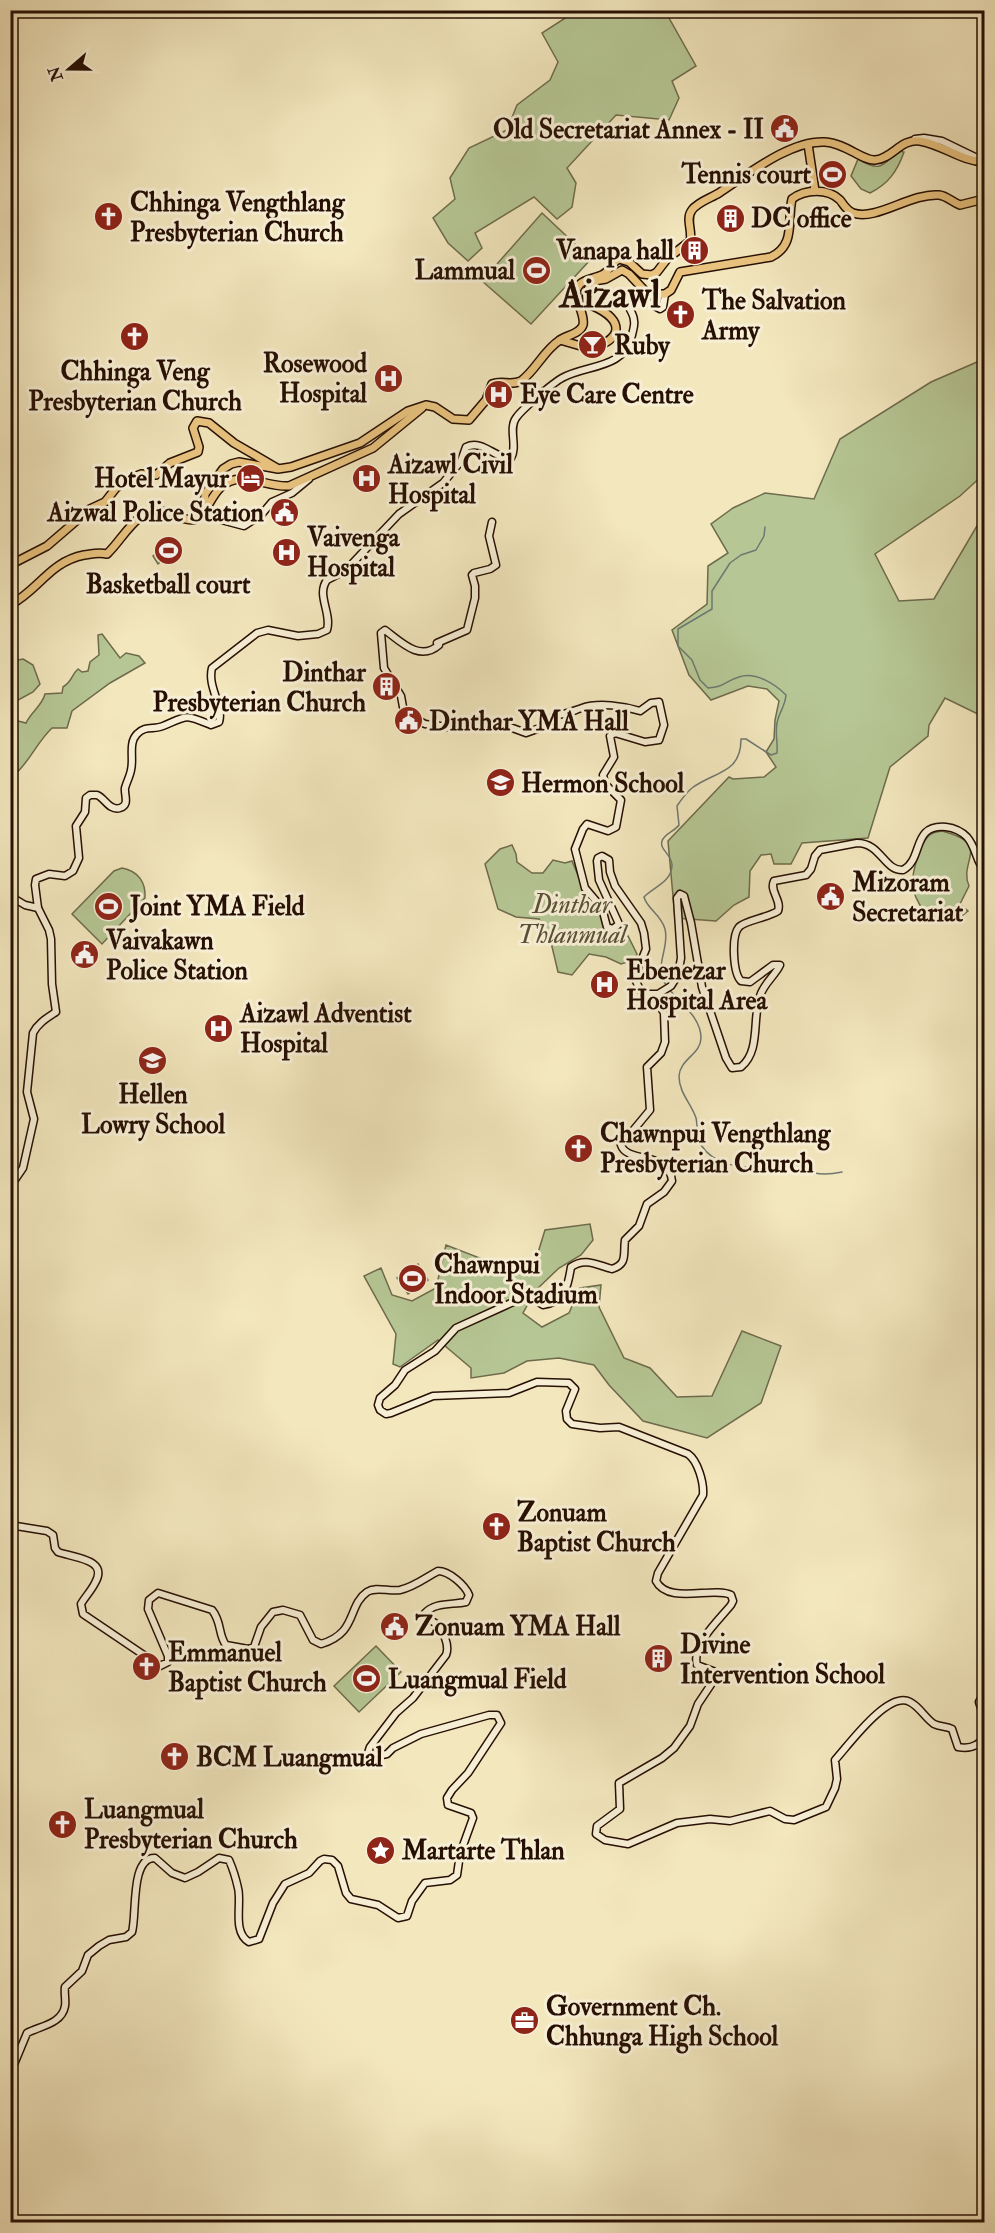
<svg xmlns="http://www.w3.org/2000/svg" width="995" height="2233" font-family="'IM FELL Double Pica',serif">
  <rect width="100%" height="100%" fill="#f3e7be"/>
  <filter id="stains"><feTurbulence type="fractalNoise" baseFrequency=".00333" numOctaves="4"/><feColorMatrix values="0 0 0 0 .2 0 0 0 0 .09 0 0 0 0 .02 0 0 0 .5 -.17"/></filter>
  <radialGradient id="worn" r=".72"><stop offset=".6" stop-color="#630" stop-opacity="0"/><stop offset="1" stop-color="#630" stop-opacity=".3"/></radialGradient>
  <g fill="#b6c795" stroke="#6e6b4c" stroke-width="1.5">
    <path d="M642,11H665L696,66L672,81L679,98L669,120L616,115L567,168L576,183L572,207L557,219L534,197L475,233L482,248L468,261L448,243L433,218L455,199L450,178L469,148L507,130L517,105L550,80L558,62L542,33L576,11Z"/>
    <path d="M898,151L904,152C897,172 888,184 870,193L861,189L851,176L858,159C880,172 881,167 898,151Z"/>
    <path d="M542,213L591,259L531,324L482,281Z"/>
    <path d="M984,359V474L960,496L875,554L899,601L934,599L981,519L984,522V717L945,698L929,725L928,736L890,767L868,838L802,843L791,864H774L771,854L761,855L750,871L749,897L734,905L716,921L675,918L668,841L729,777L733,779L764,777L776,767L766,752L774,739L775,720L779,701L767,689L748,686L711,700L689,675L672,630L707,604L708,566L728,553L711,524L733,508L765,493L814,499L840,439L931,382Z"/>
    <path d="M170,544L179,556L169,563L163,560L158,564L153,556Z"/>
    <path d="M102,634L120,658L126,653L139,656L145,663L110,683L72,711L67,728H52C36,743 29,764 11,778V722L18,721L26,723C31,712 42,706 45,694L62,693L63,687C73,681 71,675 78,669L82,672L88,671L90,662L99,655L98,635Z"/>
    <path d="M23,659L33,665L40,684L33,692L11,704V666L18,660Z"/>
    <path d="M942,831C993,844 958,861 969,886L960,904L968,911L963,915L930,917C921,909 916,900 913,889C910,878 919,848 926,839C930,833 935,832 942,831Z"/>
    <path d="M512,845L516,854L517,862L532,873H543L553,860L565,863L572,861L585,892L602,909L606,929H600L601,937L617,940L628,936L637,954L634,960L621,964L606,957L589,954L572,975L558,972L549,934L539,919L516,917L498,909L485,864L500,849Z"/>
    <path d="M122,868C138,871 146,882 145,898L102,944L72,914L114,871Z"/>
    <path d="M590,1224L593,1240L581,1255L559,1268L536,1290L523,1313L542,1327L569,1313L580,1288L601,1285L599,1307L624,1358L650,1368L677,1397L712,1396L742,1331L781,1346L761,1403L707,1438L643,1421L609,1385L594,1365L559,1358L527,1361L504,1373L471,1378V1368L438,1340L400,1367L393,1364L396,1334L364,1276L381,1268L392,1295L412,1301L436,1288L446,1245L516,1272H532L545,1230Z"/>
    <path d="M418,1264L428,1280L408,1294L397,1278Z"/>
    <path d="M376,1646L401,1672L359,1712L334,1686Z"/>
  </g>
  <g fill="none" stroke-linecap="round" stroke-linejoin="round">
    <g stroke="#6e7870" stroke-width="1.5">
      <path d="M666,985C653,967 670,948 665,929C661,914 647,909 644,897C654,887 671,882 672,866C673,855 659,850 662,841C664,834 675,831 679,825L677,806C681,800 686,793 692,788C715,771 741,774 741,739H746L771,755L777,753C778,743 775,734 777,723C779,712 785,707 786,695C775,684 755,671 739,677C725,681 725,687 708,688L700,680L692,660L678,646V629L712,609V591L730,563L741,555L756,550L764,536L765,527"/>
      <path d="M669,989C680,1003 701,1017 701,1038C701,1054 680,1059 679,1076C679,1093 691,1103 696,1118C698,1126 696,1138 701,1145C714,1165 740,1169 762,1166C771,1165 779,1161 789,1160C809,1173 818,1177 842,1172"/>
    </g>
    <defs>
      <g id="secondary">
        <path d="M915,139L924,138L942,141L975,157L979,158L984,155"/>
        <path d="M204,512L214,518L244,526L261,515L272,502L292,493L309,479"/>
        <path d="M492,522L489,536L496,565L490,569L474,573L472,575L475,586V598L467,630L437,643L439,645C420,662 401,642 385,630L381,633L384,668L401,696L403,707L409,715L425,724L455,728L499,723L526,733L540,728L555,715C566,715 572,711 582,708C598,702 624,706 640,711L651,703L659,702L664,725L659,740L645,742L615,733L610,736L614,757L603,775L605,784L621,800L616,827L608,831L587,824L583,829L575,849L585,888L602,908L607,927L613,929L619,924L599,880L597,861L598,858L602,856L609,860L610,872L615,886L641,923L644,933L646,949L638,969L636,981L640,990L648,994H658L671,986L678,975L681,958L677,898L680,894L684,896L691,923L702,987L726,1058L732,1068L741,1067C761,1051 752,1018 760,996C764,983 775,976 780,965H773L750,982L741,981C733,973 731,936 739,927C746,920 767,918 778,911C782,900 769,891 774,881L806,875L811,869L815,856L820,850L857,843C881,843 884,871 903,870C924,859 911,824 946,827C954,828 961,831 967,837C976,847 976,861 984,870"/>
        <path d="M10,896L25,905L38,908L35,885L36,879L49,874L65,876L73,871L79,858L76,826L85,812L86,798L90,795H97C105,798 109,811 120,808C130,805 124,795 125,788C127,781 130,776 131,770C134,759 128,743 137,734C145,725 154,730 163,726C189,715 184,714 211,725L219,722C224,706 207,687 212,668L257,633L268,630L298,636L318,634L327,630C332,613 316,595 327,580L346,570L399,514L443,483L461,461L466,447C483,439 495,459 511,458C518,446 508,429 516,418C521,410 553,383 562,378C587,364 624,370 632,335C633,330 635,325 634,321C634,311 624,305 626,295L633,294L660,309L663,307L665,294"/>
        <path d="M654,995L664,1013L665,1042L661,1053L647,1067L650,1110L621,1145C627,1164 669,1150 672,1181L664,1192L647,1204L639,1226L625,1240C623,1254 628,1264 612,1269C597,1265 585,1257 571,1267C568,1285 566,1302 543,1305L533,1299L522,1298L456,1328L435,1351L405,1370L395,1385L380,1398L378,1405L380,1410L386,1414L391,1413L433,1396L509,1393L537,1382L569,1383L575,1389L566,1411L567,1419L572,1424L600,1428L619,1427L688,1454C698,1461 704,1483 703,1495L658,1573L656,1581C668,1605 714,1586 731,1595L733,1601L731,1605C719,1620 691,1645 697,1665L713,1671L716,1677L698,1704L690,1726L674,1748L662,1758L619,1783L620,1809L597,1826L596,1834L605,1840L628,1844L677,1823L710,1819L730,1821L770,1811L785,1819L794,1820L826,1807L835,1788L837,1779L835,1760C848,1746 888,1690 910,1702C920,1707 925,1718 934,1724C940,1727 946,1726 952,1729L958,1747C969,1749 978,1747 984,1737"/>
        <path d="M10,1187L23,1168L34,1119L27,1092L33,1033C38,1023 47,1018 56,1012L52,984L51,939L49,930L38,908"/>
        <path d="M10,1525L47,1531L53,1535L55,1548L58,1552C74,1558 109,1559 95,1583C91,1591 85,1597 81,1604L83,1614L160,1666L168,1662V1656L148,1609L149,1600L158,1593L212,1610C222,1622 218,1635 226,1645L248,1649L254,1647L261,1627L273,1612L283,1610L300,1615L313,1640L321,1644C358,1633 347,1606 367,1592C376,1586 389,1592 400,1590C414,1587 425,1578 438,1571C449,1571 465,1585 469,1595L466,1602C452,1605 435,1602 425,1613C427,1620 430,1619 435,1623C443,1630 450,1645 446,1655L413,1698L396,1713L370,1747L368,1753L372,1757L387,1754L393,1748L421,1734L489,1715H497L501,1723L468,1773L452,1790L447,1798L448,1805L471,1813L473,1818L460,1854L457,1875L450,1880L425,1883L412,1901L407,1916L398,1918L378,1905L351,1899L346,1893L338,1866L332,1860L324,1859L320,1861L309,1873L285,1884L273,1903L259,1939L249,1942C232,1932 242,1904 238,1888C236,1879 233,1869 229,1860L219,1858L198,1872L185,1878L172,1873L155,1858C130,1857 137,1915 132,1932L126,1937L109,1940L99,1946L88,1955L82,1971L65,1987C64,1993 66,2000 65,2006C62,2024 40,2026 27,2033L10,2074"/>
        <path d="M984,1693L979,1702L984,1717"/>
      </g>
      <g id="primary">
        <path d="M808,144L815,191"/>
        <path d="M594,281L606,279L622,270L629,274L645,291L654,294H665L671,290L680,272L771,257C796,245 787,221 792,199C805,189 828,188 840,200C844,205 846,210 853,213C877,221 910,193 939,195C947,196 952,202 960,205L984,199"/>
        <path d="M560,340L591,349C630,336 619,316 588,304C586,296 585,290 592,285L588,281"/>
        <path d="M204,512L205,494L223,469L231,464L239,462L278,469L291,467L360,443L408,411L426,405L435,407L453,419L469,420L486,400L492,384C502,380 511,386 521,381C536,370 544,350 560,340C567,335 580,334 583,325C586,312 569,295 580,284C585,279 596,278 602,275C610,271 611,263 619,259L629,262L642,274L652,275L657,272L667,259L690,241C693,231 685,219 692,210C698,202 711,198 719,193C747,175 790,140 825,142C845,143 863,161 875,160C892,159 901,138 920,141C943,145 961,161 984,162"/>
        <path d="M10,565L47,546L90,509L105,502L116,488L127,480L141,474L156,475L170,463L198,452L199,447L193,428L197,421L209,423L234,443L277,468"/>
        <path d="M10,605C39,590 49,562 84,555C92,554 98,552 107,554C126,536 138,503 170,513C179,516 187,522 197,519C207,511 211,497 220,488C241,468 265,488 289,486L373,448L422,408"/>
      </g>
    </defs>
    <use href="#secondary" stroke="#260f03" stroke-width="9"/>
    <use href="#primary" stroke="#260f03" stroke-width="10"/>
    <use href="#secondary" stroke="#f7efd5" stroke-width="6"/>
    <use href="#primary" stroke="#eac47f" stroke-width="7"/>
  </g>
  <defs>
    <symbol id="civic-disc" viewBox="-11 -11 22 22"><circle r="9.5" fill="#8f2418" stroke="#f7efd5"/><path d="M-.6-6.5H3V-4.5H.6V-3L4-1V1h2V6H-6V1h2V-1L-.6-3ZM-1.2 2.5V6h2.4V2.5Z" fill="#fff"/></symbol>
    <symbol id="stadium-disc" viewBox="-11 -11 22 22"><circle r="9.5" fill="#8f2418" stroke="#f7efd5"/><path d="M0-5a6.5 5 0 1 0 0 10a6.5 5 0 1 0 0-10ZM-3.5-1.8h7v3.6h-7Z" fill="#fff"/></symbol>
    <symbol id="church-disc" viewBox="-11 -11 22 22"><circle r="9.5" fill="#8f2418" stroke="#f7efd5"/><path d="M-1.2-6h2.4v3.5h3.3v2.4h-3.3V6h-2.4V-.1h-3.3v-2.4h3.3Z" fill="#fff"/></symbol>
    <symbol id="building-disc" viewBox="-11 -11 22 22"><circle r="9.5" fill="#8f2418" stroke="#f7efd5"/><path d="M-4-6H4V6H1V3H-1V6H-4ZM-2.5-4.3h1.7v1.8h-1.7ZM.8-4.3h1.7v1.8H.8ZM-2.5-1h1.7V.8h-1.7ZM.8-1h1.7V.8H.8Z" fill="#fff"/></symbol>
    <symbol id="bar-disc" viewBox="-11 -11 22 22"><circle r="9.5" fill="#8f2418" stroke="#f7efd5"/><path d="M-6-5H6L.8 .8V4.5H3.5V6h-7V4.5H-.8V.8Z" fill="#fff"/></symbol>
    <symbol id="hospital-disc" viewBox="-11 -11 22 22"><circle r="9.5" fill="#8f2418" stroke="#f7efd5"/><path d="M-5-5h3v3.5h4V-5h3V5h-3V1.5h-4V5h-3Z" fill="#fff"/></symbol>
    <symbol id="hotel-disc" viewBox="-11 -11 22 22"><circle r="9.5" fill="#8f2418" stroke="#f7efd5"/><path d="M-6-4.5h1.5V1H6V5H4.5V3h-9V5H-6ZM-4 0a1.8 1.8 0 1 1 3.6 0ZM.5 0V-2.5h3Q6-2.5 6 0Z" fill="#fff"/></symbol>
    <symbol id="school-disc" viewBox="-11 -11 22 22"><circle r="9.5" fill="#8f2418" stroke="#f7efd5"/><path d="M0-5L7-2L0 1L-7-2ZM-4 1L0 2.5L4 1V4Q0 6-4 4Z" fill="#fff"/></symbol>
    <symbol id="sight-disc" viewBox="-11 -11 22 22"><circle r="9.5" fill="#8f2418" stroke="#f7efd5"/><path d="M0-6L1.8-2.2L6-1.7L2.9 1.2L3.7 5.4L0 3.3L-3.7 5.4L-2.9 1.2L-6-1.7L-1.8-2.2Z" fill="#fff"/></symbol>
    <symbol id="office-disc" viewBox="-11 -11 22 22"><circle r="9.5" fill="#8f2418" stroke="#f7efd5"/><path d="M-6-3h4V-5.5h4V-3h4V5H-6ZM-1-4.5V-3h2v-1.5ZM-6 0V1H6V0Z" fill="#fff"/></symbol>
  </defs>
  <g fill-rule="evenodd">
    <use href="#civic-disc" x="768" y="112" width="33" height="33"/>
    <use href="#stadium-disc" x="816" y="158" width="33" height="33"/>
    <use href="#church-disc" x="92" y="200" width="33" height="33"/>
    <use href="#building-disc" x="714" y="202" width="33" height="33"/>
    <use href="#building-disc" x="678" y="234" width="33" height="33"/>
    <use href="#stadium-disc" x="520" y="254" width="33" height="33"/>
    <use href="#church-disc" x="664" y="298" width="33" height="33"/>
    <use href="#church-disc" x="118" y="320" width="33" height="33"/>
    <use href="#bar-disc" x="576" y="328" width="33" height="33"/>
    <use href="#hospital-disc" x="372" y="362" width="33" height="33"/>
    <use href="#hospital-disc" x="482" y="378" width="33" height="33"/>
    <use href="#hotel-disc" x="234" y="462" width="33" height="33"/>
    <use href="#hospital-disc" x="350" y="462" width="33" height="33"/>
    <use href="#civic-disc" x="268" y="496" width="33" height="33"/>
    <use href="#stadium-disc" x="152" y="534" width="33" height="33"/>
    <use href="#hospital-disc" x="270" y="536" width="33" height="33"/>
    <use href="#building-disc" x="370" y="670" width="33" height="33"/>
    <use href="#civic-disc" x="392" y="704" width="33" height="33"/>
    <use href="#school-disc" x="484" y="766" width="33" height="33"/>
    <use href="#civic-disc" x="814" y="880" width="33" height="33"/>
    <use href="#stadium-disc" x="92" y="890" width="33" height="33"/>
    <use href="#civic-disc" x="68" y="938" width="33" height="33"/>
    <use href="#hospital-disc" x="588" y="968" width="33" height="33"/>
    <use href="#hospital-disc" x="202" y="1012" width="33" height="33"/>
    <use href="#school-disc" x="136" y="1044" width="33" height="33"/>
    <use href="#church-disc" x="562" y="1132" width="33" height="33"/>
    <use href="#stadium-disc" x="396" y="1262" width="33" height="33"/>
    <use href="#church-disc" x="480" y="1510" width="33" height="33"/>
    <use href="#civic-disc" x="378" y="1610" width="33" height="33"/>
    <use href="#building-disc" x="642" y="1642" width="33" height="33"/>
    <use href="#church-disc" x="130" y="1650" width="33" height="33"/>
    <use href="#stadium-disc" x="350" y="1662" width="33" height="33"/>
    <use href="#church-disc" x="158" y="1740" width="33" height="33"/>
    <use href="#church-disc" x="46" y="1808" width="33" height="33"/>
    <use href="#sight-disc" x="364" y="1834" width="33" height="33"/>
    <use href="#office-disc" x="508" y="2004" width="33" height="33"/>
  </g>
  <g text-anchor="middle" stroke-width="6" stroke-linejoin="round" paint-order="stroke">
    <g font-size="26" font-weight="bold" fill="#260f03" stroke="#f7efd5" text-anchor="start">
      <text x="764" y="138" text-anchor="end">Old Secretariat Annex - II</text>
      <text x="811" y="183" text-anchor="end">Tennis court</text>
      <text x="130" y="211">Chhinga Vengthlang<tspan x="130" dy="30">Presbyterian Church</tspan></text>
      <text x="751" y="227">DC office</text>
      <text x="674" y="259" text-anchor="end">Vanapa hall</text>
      <text x="515" y="279" text-anchor="end">Lammual</text>
      <text x="702" y="309">The Salvation<tspan x="702" dy="30">Army</tspan></text>
      <text x="614" y="354">Ruby</text>
      <text x="367" y="372" text-anchor="end">Rosewood<tspan x="367" dy="30">Hospital</tspan></text>
      <text x="135" y="380" text-anchor="middle">Chhinga Veng<tspan x="135" dy="30">Presbyterian Church</tspan></text>
      <text x="520" y="403">Eye Care Centre</text>
      <text x="388" y="473">Aizawl Civil<tspan x="388" dy="30">Hospital</tspan></text>
      <text x="229" y="487" text-anchor="end">Hotel Mayur</text>
      <text x="264" y="521" text-anchor="end">Aizwal Police Station</text>
      <text x="307" y="546">Vaivenga<tspan x="307" dy="30">Hospital</tspan></text>
      <text x="168" y="593" text-anchor="middle">Basketball court</text>
      <text x="366" y="681" text-anchor="end">Dinthar<tspan x="366" dy="30">Presbyterian Church</tspan></text>
      <text x="429" y="730">Dinthar YMA Hall</text>
      <text x="521" y="792">Hermon School</text>
      <text x="852" y="891">Mizoram<tspan x="852" dy="30">Secretariat</tspan></text>
      <text x="130" y="915">Joint YMA Field</text>
      <text x="106" y="949">Vaivakawn<tspan x="106" dy="30">Police Station</tspan></text>
      <text x="626" y="979">Ebenezar<tspan x="626" dy="30">Hospital Area</tspan></text>
      <text x="240" y="1022">Aizawl Adventist<tspan x="240" dy="30">Hospital</tspan></text>
      <text x="153" y="1103" text-anchor="middle">Hellen<tspan x="153" dy="30">Lowry School</tspan></text>
      <text x="600" y="1142">Chawnpui Vengthlang<tspan x="600" dy="30">Presbyterian Church</tspan></text>
      <text x="434" y="1273">Chawnpui<tspan x="434" dy="30">Indoor Stadium</tspan></text>
      <text x="517" y="1521">Zonuam<tspan x="517" dy="30">Baptist Church</tspan></text>
      <text x="415" y="1635">Zonuam YMA Hall</text>
      <text x="680" y="1653">Divine<tspan x="680" dy="30">Intervention School</tspan></text>
      <text x="168" y="1661">Emmanuel<tspan x="168" dy="30">Baptist Church</tspan></text>
      <text x="388" y="1688">Luangmual Field</text>
      <text x="196" y="1766">BCM Luangmual</text>
      <text x="84" y="1818">Luangmual<tspan x="84" dy="30">Presbyterian Church</tspan></text>
      <text x="402" y="1859">Martarte Thlan</text>
      <text x="546" y="2015">Government Ch.<tspan x="546" dy="30">Chhunga High School</tspan></text>
    </g>
    <g font-size="26" font-style="italic" fill="#584f36" stroke="#f7efd5">
      <text x="572" y="913">Dinthar<tspan x="572" dy="30">Thlanmual</tspan></text>
    </g>
    <g font-size="38" font-weight="bold" fill="#260f03" stroke="#f7efd5">
      <text x="610" y="307">Aizawl</text>
    </g>
  </g>
  <rect width="995" height="2233" fill="none" stroke="#f3e7be" stroke-width="36"/>
  <rect x="12" y="12" width="971" height="2209" fill="none" stroke="#260f03" stroke-width="3"/>
  <rect x="18" y="18" width="959" height="2197" fill="none" stroke="#260f03" stroke-width="1.5"/>
  <g transform="translate(69 69) rotate(250)" stroke="#f7efd5" stroke-width="4.5" paint-order="stroke">
  <path d="M0-4.5L10 22L0 15L-10 22Z" fill="#260f03"/>
  <text y="-9" font-size="16" font-weight="bold" text-anchor="middle" fill="#260f03">N</text>
  </g>
  <rect width="100%" height="100%" filter="url(#stains)"/>
  <rect width="100%" height="100%" fill="url(#worn)"/>
</svg>
